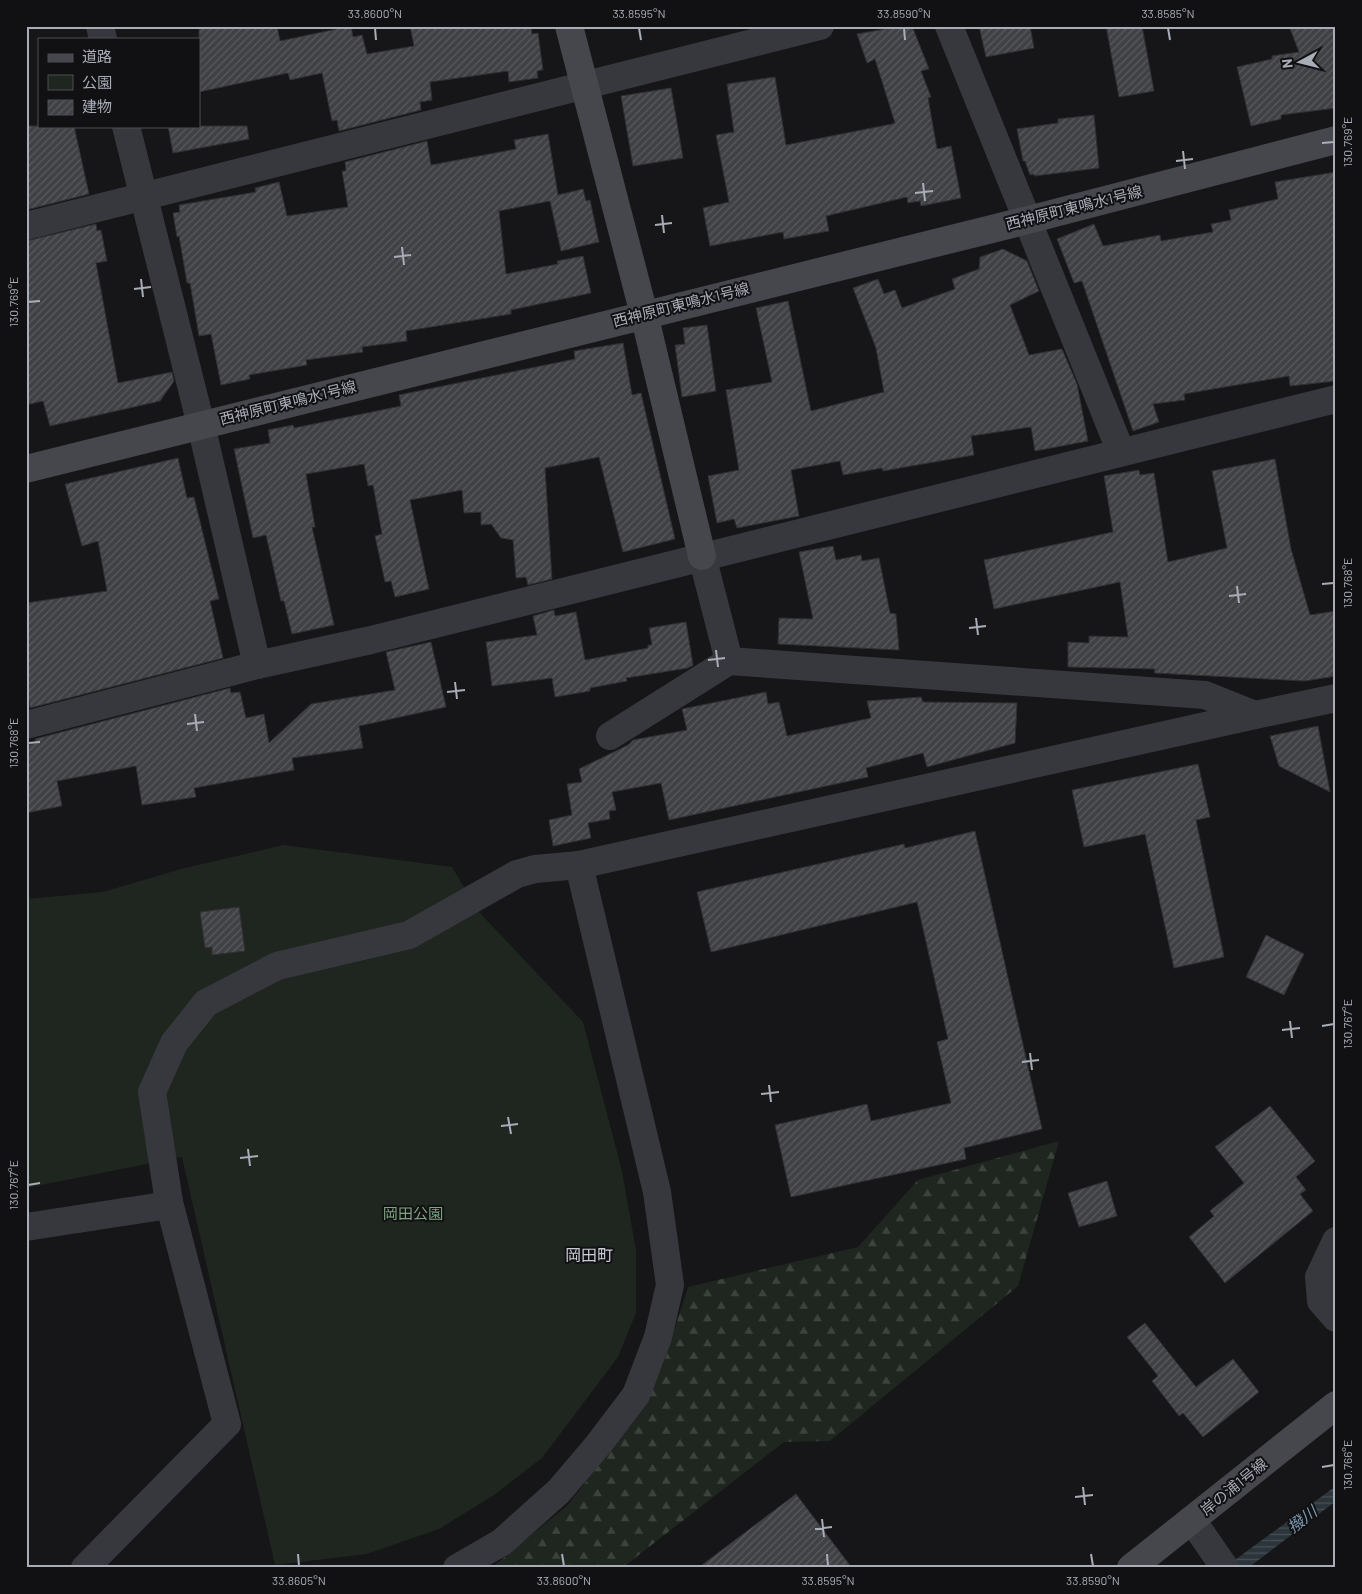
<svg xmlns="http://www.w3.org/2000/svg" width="1362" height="1594" font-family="Barlow,'Noto Sans JP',sans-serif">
  <defs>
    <pattern id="forest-firs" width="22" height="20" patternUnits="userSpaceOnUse" patternTransform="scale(1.25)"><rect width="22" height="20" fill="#1e261f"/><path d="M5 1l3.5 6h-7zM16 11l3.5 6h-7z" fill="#3c433d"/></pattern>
    <pattern id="water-rules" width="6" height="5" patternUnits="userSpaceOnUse" patternTransform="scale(1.25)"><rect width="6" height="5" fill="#2c353c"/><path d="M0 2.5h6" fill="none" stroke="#485056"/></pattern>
    <pattern id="building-hatch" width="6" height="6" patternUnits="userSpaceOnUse" patternTransform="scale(1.25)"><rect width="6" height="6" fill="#404145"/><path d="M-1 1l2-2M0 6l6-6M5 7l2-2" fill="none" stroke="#595a5e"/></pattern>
  </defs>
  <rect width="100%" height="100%" fill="#161618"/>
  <path fill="url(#forest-firs)" d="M1059,1141L1018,1286L830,1441L784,1442L622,1568H491L567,1506L645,1405L664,1362L688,1287L858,1247L918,1180Z"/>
  <path fill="#1e261f" d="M284,845L452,867L479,912L583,1022L622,1171L636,1250V1313L618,1357L542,1458L494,1495L439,1529L367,1554L275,1565L182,1157L26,1188V899L103,892L181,869Z"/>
  <path fill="url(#water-rules)" d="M1336,1486V1501L1248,1568H1224Z"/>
  <g fill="url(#building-hatch)" stroke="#303034">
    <path d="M199,26H277L280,41L351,26L353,37L362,35L367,54L414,46L410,26H531L532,34L538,33L543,70L537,71L538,78L509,82L508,71L430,82L432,100L420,102L421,110L339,131L337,120L332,121L322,73L290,80L288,73L199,92Z"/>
    <path d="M902,26H912L929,69L921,71L931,97L928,98L937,149L951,146L961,198L921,206L920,201L908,203L907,197L826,216L829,231L784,239L783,232L710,246L703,208L729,202L716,135L734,132L727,84L775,77L786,145L892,124L895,123L875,59L867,63L857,34Z"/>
    <path d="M979,26H1030L1034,48L986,57Z"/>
    <path d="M1106,26H1142L1154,91L1119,97Z"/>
    <path d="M1289,26H1336V108L1281,115V119L1251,126L1237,67L1272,59V56L1299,52Z"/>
    <path d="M671,88L683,158L633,166L621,96Z"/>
    <path d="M1094,115L1099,168L1034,176V174L1030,175L1025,161H1023L1017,129L1058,123V119Z"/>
    <path d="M26,126H74L89,194L26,210Z"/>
    <path d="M168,126H247L249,139L173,153Z"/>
    <path d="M548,134L558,195L583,189L586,201L590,200L599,242L561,251L550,201L499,211L506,274L558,264L557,261L583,256L591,293L511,310V314L406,331L407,341L362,347L363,352L306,360L307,365L249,375L250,379L221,385L211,334L199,336L190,283H187L179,236L177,237L173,213L180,212L179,205L256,192L255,188L279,182L287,216L348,207L342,171H346L345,162L427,141L431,165L516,149L514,140Z"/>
    <path d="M1336,172V381L1290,386L1289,376L1184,394L1185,400L1153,404L1159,422L1133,431L1082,281L1074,283L1057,239L1094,224L1103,246L1160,235L1161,241L1213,232L1211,224L1231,220L1229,210L1278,199L1275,182Z"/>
    <path d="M96,224L97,231L101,230L107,261L96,263L118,383L172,372L174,381L160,401L50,426L43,401L26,405V241Z"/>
    <path d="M1003,249L1027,261L1039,291L1010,305L1029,355L1062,349L1077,384L1088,441L1035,451L1031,427L971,436L974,455L883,471L882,468L843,475L840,461L791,470L799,516L737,528L734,519L717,523L708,476L739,470L726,390L772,382L756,308L788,301L811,411L884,392L876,348L853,288L878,279L884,294L895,290L902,308L955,289L952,279L979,269L980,257Z"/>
    <path d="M707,325L716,391L682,397L675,345L685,344L683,328Z"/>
    <path d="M623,343L632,395L641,393L675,539L623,552L599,457L545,468L552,579L528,585L526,577L516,578L513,540L501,538L491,524L481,525V512L464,513L462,490L410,500L429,589L395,597L391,581L385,582L375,536L382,534L373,485L368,486L364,464L306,474L315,527H312L334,625L292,634L284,601H281L266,535L253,538L234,449L270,443L268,430L293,425L294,428L401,406L399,395L575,359L574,351Z"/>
    <path d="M178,458L187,498L194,497L219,599L210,601L223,658L30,708L26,680V603L107,591L98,541L82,546L65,484Z"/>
    <path d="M1275,459L1291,549L1310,615L1336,611V676L1305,681L1154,673L1155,669L1068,667V642L1089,643V636L1128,637L1120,582L994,609L984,560L1113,532L1104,476L1139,470L1140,475L1154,473L1168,562L1227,548L1212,471Z"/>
    <path d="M833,546L836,560L861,555L862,561L879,558L890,613L896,614L899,650L778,644L779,618L813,619L799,552Z"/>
    <path d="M554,610L555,616L576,612L585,660L648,648V645H652L649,628L686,622L693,665L688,668L626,678L627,681L590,688V691L555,697L552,678L492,686L486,642L537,635L533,616Z"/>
    <path d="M431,642L446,707L359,726L363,748L292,758L294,770L194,788L196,797L142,805L136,766L57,781L62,806L26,813V745L36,743L35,739L230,688L231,693L240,692L246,718L264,714L269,743L311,704L395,690L386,652Z"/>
    <path d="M766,692L768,704L779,702L787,736L871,718L867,701L921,697L923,702L1017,703L1015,743L927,767L923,753L866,768L868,777L669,820L661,783L612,792L616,810L609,811L610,819L588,823L591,838L553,846L549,820L572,815L567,784L582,782L579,769L628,745L633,740L687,730L682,709Z"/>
    <path d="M1318,726L1330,792L1279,766L1270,736Z"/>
    <path d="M1198,764L1210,817L1196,820L1224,957L1174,968L1145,834L1084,847L1072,790Z"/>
    <path d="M975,831L1042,1129L964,1148L966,1159L791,1197L775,1125L867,1104L871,1121L951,1103L937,1042L948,1039L917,902L711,952L697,892L904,844L905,848Z"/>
    <path d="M239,907L245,951L212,955V947L205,948L200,912Z"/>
    <path d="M1266,935L1304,954L1284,995L1246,977Z"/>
    <path d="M1270,1106L1315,1161L1296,1177L1306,1190L1300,1194L1313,1211L1225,1283L1189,1237L1214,1216L1210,1211L1244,1183L1215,1147Z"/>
    <path d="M1107,1181L1117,1216L1079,1227L1068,1193Z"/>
    <path d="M1145,1323L1196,1387L1233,1359L1259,1392L1203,1437L1183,1413L1179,1416L1152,1381L1158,1376L1127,1337Z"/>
    <path d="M796,1494L852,1568H698Z"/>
  </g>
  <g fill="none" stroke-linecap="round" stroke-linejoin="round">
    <g stroke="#37383d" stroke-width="28">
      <path d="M100,26L103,39"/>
      <path d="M949,26L1121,452"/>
      <path d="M126,126L201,425L257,665"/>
      <path d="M26,226L820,26"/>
      <path d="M702,556L729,661L1205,695L1255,715L1336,698"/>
      <path d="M26,725L257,665L371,640L1336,399"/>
      <path d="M610,736L729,661"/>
      <path d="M26,1227L156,1207L169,1202"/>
      <path d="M1336,1241L1319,1277L1321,1301L1336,1318"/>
      <path d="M1192,1520L1225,1568"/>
      <path d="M85,1568L227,1424L169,1202L152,1092L174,1043L206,1003L277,966L409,935L517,874L535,869L579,865"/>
      <path d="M457,1568L502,1542L559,1491L598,1445L636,1395L658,1337L670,1285L657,1192L579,865L1255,715"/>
    </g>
    <g stroke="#45474d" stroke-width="28">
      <path d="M569,26L644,314L702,556"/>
      <path d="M26,469L1028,220L1336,140"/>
      <path d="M1131,1568L1336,1405"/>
    </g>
  </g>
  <path fill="none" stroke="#a8adb8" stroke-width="2" d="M375,28L376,40M639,28L641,40M904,28L905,40M1168,28L1170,40M1322,143L1334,142M1183,151L1185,169M1176,161L1193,159M923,183L925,201M915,193L933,191M662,215L664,233M655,225L672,223M402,247L404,265M394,257L411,255M141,279L143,297M134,289L151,287M28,302L40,301M1322,584L1334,583M1237,586L1239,603M1229,596L1246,594M976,618L978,635M969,628L986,626M716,650L718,667M708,660L725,658M455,682L457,699M447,692L465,690M195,714L197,731M187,724L204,722M28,743L40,742M1290,1021L1292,1038M1322,1026L1334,1024M1282,1030L1300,1028M1030,1053L1032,1070M1022,1062L1039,1060M769,1085L771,1102M761,1094L779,1092M508,1117L511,1134M501,1126L518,1124M248,1149L250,1166M240,1158L258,1156M28,1185L40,1183M1322,1467L1334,1465M1083,1487L1085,1505M1075,1497L1093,1495M822,1519L824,1537M815,1529L832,1527M298,1554L299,1566M562,1554L564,1566M827,1554L828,1566M1091,1554L1093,1566"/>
  <g text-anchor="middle" stroke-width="4" stroke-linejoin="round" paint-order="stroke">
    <g font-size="15" fill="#a8adb8" stroke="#111113">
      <text transform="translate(1074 208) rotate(-14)" y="5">西神原町東鳴水1号線</text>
      <text transform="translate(681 305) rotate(-14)" y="5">西神原町東鳴水1号線</text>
      <text transform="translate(288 403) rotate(-14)" y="5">西神原町東鳴水1号線</text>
      <text transform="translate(1234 1487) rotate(-39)" y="5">岸の浦1号線</text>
    </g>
    <g font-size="15" fill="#7fa381" stroke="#111113">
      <text x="413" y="1219">岡田公園</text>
    </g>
    <g font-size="16" fill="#c9ccd4" stroke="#111113">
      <text x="589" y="1261">岡田町</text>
    </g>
    <g font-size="16" font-style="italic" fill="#7f9bb3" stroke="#111113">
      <text transform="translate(1302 1519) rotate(-37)" y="6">撥川</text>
    </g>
  </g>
  <rect width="1362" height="1594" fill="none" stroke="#111113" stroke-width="55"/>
  <rect x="38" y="38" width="162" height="90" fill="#111113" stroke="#4d4f55"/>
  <rect x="48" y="54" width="25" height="8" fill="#45474d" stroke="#4d4f55"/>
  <text x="82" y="62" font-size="15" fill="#a8adb8">道路</text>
  <rect x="48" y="75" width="25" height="15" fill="#1e261f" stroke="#4d4f55"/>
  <text x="82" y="88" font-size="15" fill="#a8adb8">公園</text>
  <rect x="48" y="100" width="25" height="15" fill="url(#building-hatch)" stroke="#4d4f55"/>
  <text x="82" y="112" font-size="15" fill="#a8adb8">建物</text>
  <g transform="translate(1300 62) rotate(263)" stroke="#111113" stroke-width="4" paint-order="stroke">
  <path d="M0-4L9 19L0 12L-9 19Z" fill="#a8adb8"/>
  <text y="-8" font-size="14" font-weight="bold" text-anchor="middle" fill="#a8adb8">N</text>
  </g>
  <rect x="28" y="28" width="1306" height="1538" fill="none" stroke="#a8adb8" stroke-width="2"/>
  <g font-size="12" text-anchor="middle" fill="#a8adb8">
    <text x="375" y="18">33.8600°N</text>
    <text x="639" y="18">33.8595°N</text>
    <text x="904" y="18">33.8590°N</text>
    <text x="1168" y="18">33.8585°N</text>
    <text transform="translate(1348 142) rotate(-90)" y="4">130.769°E</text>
    <text transform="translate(14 302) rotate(-90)" y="4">130.769°E</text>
    <text transform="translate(1348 583) rotate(-90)" y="4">130.768°E</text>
    <text transform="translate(14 743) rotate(-90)" y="4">130.768°E</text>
    <text transform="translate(1348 1024) rotate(-90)" y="4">130.767°E</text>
    <text transform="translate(14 1185) rotate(-90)" y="4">130.767°E</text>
    <text transform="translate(1348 1465) rotate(-90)" y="4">130.766°E</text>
    <text x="299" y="1585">33.8605°N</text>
    <text x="564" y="1585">33.8600°N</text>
    <text x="828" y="1585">33.8595°N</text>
    <text x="1093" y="1585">33.8590°N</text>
  </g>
</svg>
